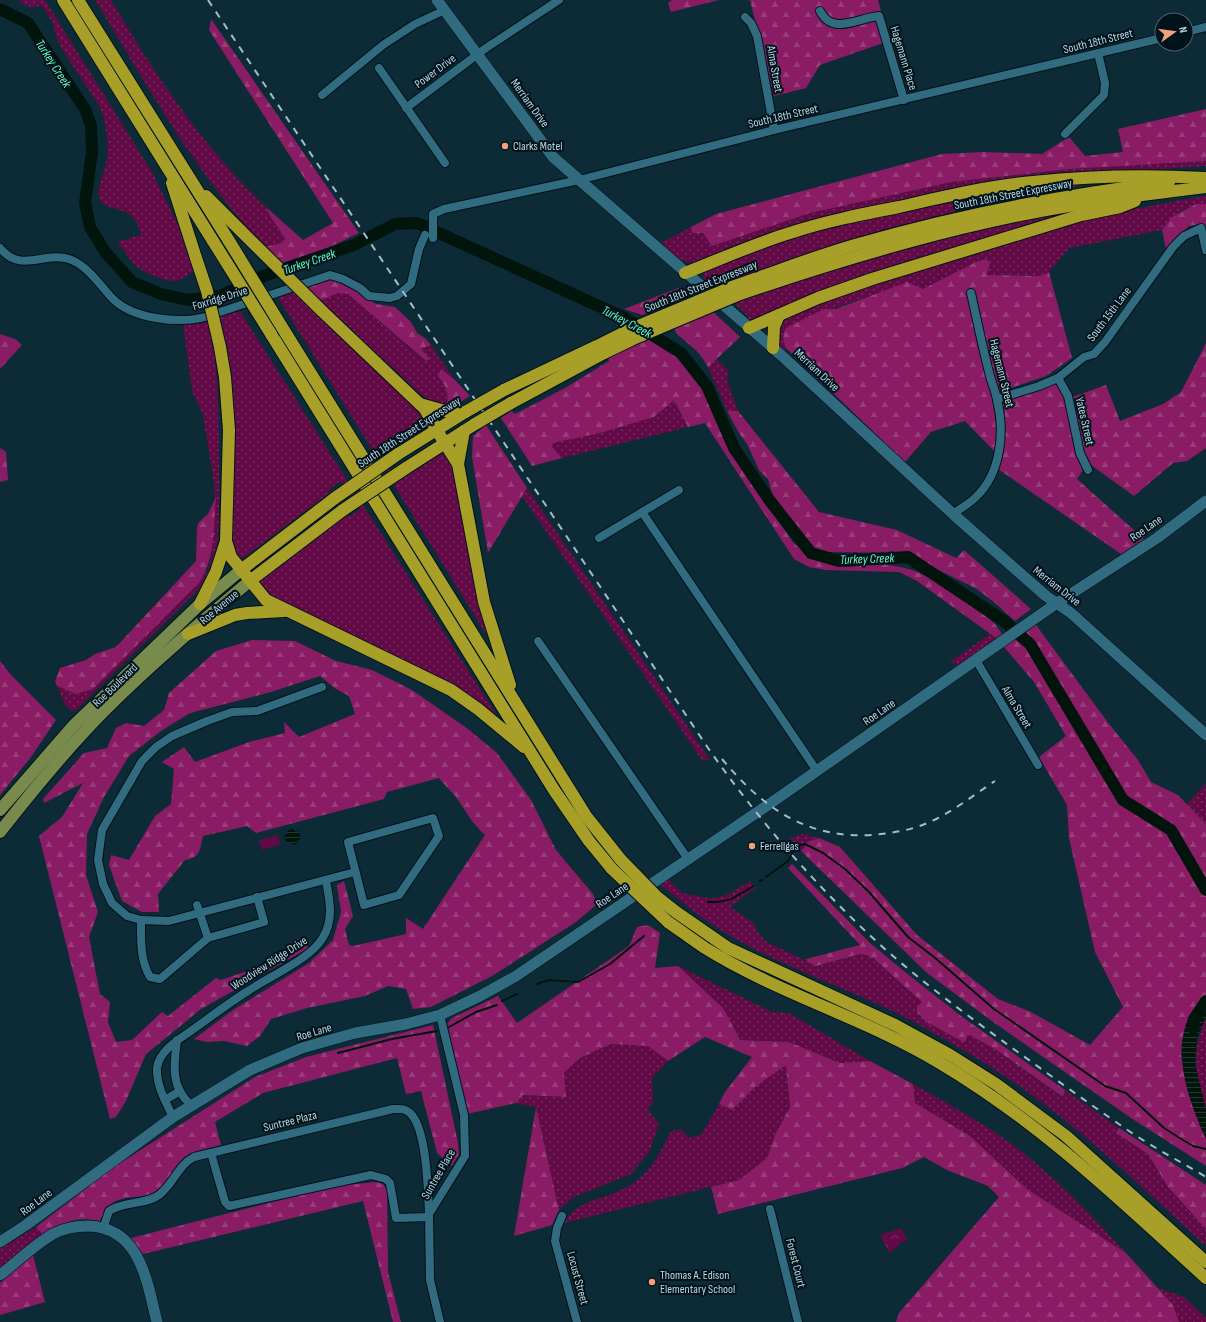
<svg xmlns="http://www.w3.org/2000/svg" width="1206" height="1322" font-family="'Sofia Sans Condensed',sans-serif">
  <defs>
    <pattern id="grass-dots" width="8" height="8" patternUnits="userSpaceOnUse"><rect width="8" height="8" fill="#610a45"/><path d="M2 2h.1M6 6h.1" fill="none" stroke="#762d60" stroke-width="1.8" stroke-linecap="round"/></pattern>
    <pattern id="forest-firs" width="22" height="20" patternUnits="userSpaceOnUse"><rect width="22" height="20" fill="#891c64"/><path d="M5 1l3.5 6h-7zM16 11l3.5 6h-7z" fill="#983c7a"/></pattern>
    <pattern id="park-crowns" width="20" height="18" patternUnits="userSpaceOnUse"><rect width="20" height="18" fill="#610a45"/><path d="M2 6a3 3 0 1 1 6 0M12 15a3 3 0 1 1 6 0" fill="none" stroke="#762d60"/></pattern>
    <pattern id="water-rules" width="6" height="5" patternUnits="userSpaceOnUse"><rect width="6" height="5" fill="#02150d"/><path d="M0 2.5h6" fill="none" stroke="#253630"/></pattern>
  </defs>
  <rect width="100%" height="100%" fill="#0c2b36"/>
  <g fill="url(#grass-dots)">
    <path d="M19,0H45L152,172L179,227L194,271C188,275 182,280 175,281C165,282 137,270 132,262C127,255 123,248 117,242L141,235C135,200 103,215 99,197C97,187 104,174 106,164C110,147 106,123 100,107L60,46L54,30V24L41,5C32,9 25,7 19,0Z"/>
    <path d="M95,0H111C153,72 206,151 267,208C268,217 280,228 285,239L282,243L265,247C196,175 147,85 95,0Z"/>
    <path d="M1206,161V166L1009,180L696,262C680,264 670,253 659,244L691,227L693,233H703L712,246L810,213L952,182L1069,169Z"/>
    <path d="M1094,183L970,208L877,232L798,256L714,287L704,281L703,277L705,270L799,233L999,189Z"/>
    <path d="M1206,196V204C1187,203 1173,216 1162,230L1069,248L1049,272L1040,276L987,275L990,263L986,259L978,261L923,289L907,283L829,310L783,332L786,348L783,351C778,344 776,328 783,321C792,311 849,293 864,287C976,250 1089,214 1206,196Z"/>
    <path d="M1071,212L751,321L748,320V316L733,302C843,264 956,233 1071,212Z"/>
    <path d="M295,290L419,408L427,424L425,429L381,456L398,482L446,450L451,462L468,547L489,632L486,634L277,296Z"/>
    <path d="M342,292L348,294L425,361L429,359L421,349L431,345L454,379L441,369L439,376C446,386 449,393 447,405L437,404L424,397L320,300C328,298 333,293 342,292Z"/>
    <path d="M240,311L248,324L499,719L266,593L260,581L347,514L350,516L359,510L340,481L328,491L329,493L240,560L232,544L235,435L219,317Z"/>
    <path d="M209,319C219,369 219,420 219,470C219,498 220,528 216,555C214,569 206,582 196,592L76,710L72,711L65,705L57,686L75,694L93,689L199,583L207,572L211,560L215,489L203,415L192,391L183,322Z"/>
    <path d="M717,359L729,372L727,380L738,411H727L708,367Z"/>
    <path d="M674,400L688,427L562,458L552,447L553,443L562,439L600,433L654,417Z"/>
    <path d="M527,488L710,760H702L522,496Z"/>
    <path d="M991,633L996,638L958,666L950,662Z"/>
    <path d="M1206,783V824L1187,804Z"/>
    <path d="M803,834L819,838L807,842L802,852L790,838Z"/>
    <path d="M668,879L682,893L707,898H716L729,894L750,881L755,888L730,907L755,924L756,930L765,941L816,966L860,954L866,955L873,958L922,1002L919,1016L963,1042L965,1037L970,1035L998,1051L1062,1097L1065,1090L1119,1128L1116,1133L1148,1154L1168,1187L1206,1229V1246C1144,1189 1082,1129 1012,1081C981,1060 949,1041 916,1023C858,991 793,972 736,939C709,924 685,905 661,885Z"/>
    <path d="M678,966L772,1012L789,1013L870,1061L840,1063L789,1042L740,1040L724,1009Z"/>
    <path d="M1206,1017V1110C1194,1073 1191,1054 1206,1017Z"/>
    <path d="M611,1044L648,1046L668,1061L652,1078L653,1103L647,1109L659,1124L649,1152L631,1174L574,1197L559,1210L536,1107L516,1103L523,1095L566,1097L564,1073L580,1058Z"/>
    <path d="M786,1064L790,1107L775,1135L767,1158L739,1180L564,1223C578,1200 598,1201 621,1190C648,1178 659,1156 671,1131L682,1130L689,1138L702,1134L719,1104L732,1110L755,1087Z"/>
    <path d="M913,1084C948,1104 984,1123 1017,1148C1057,1179 1092,1216 1126,1253L1027,1189L970,1136L915,1103Z"/>
    <path d="M36,1227L42,1234L0,1268V1249Z"/>
    <path d="M1158,1288L1184,1297L1206,1318V1322H1179L1173,1305Z"/>
  </g>
  <g fill="url(#forest-firs)">
    <path d="M672,0H719L671,12L668,3Z"/>
    <path d="M750,0H878L889,41L820,65L806,88L774,96Z"/>
    <path d="M211,19L359,233L328,248L283,264L265,247L282,243L285,239C280,228 268,217 267,208L303,240L333,223L209,30Z"/>
    <path d="M1206,109V161L1069,169L952,182L810,213L712,246L703,233H692L691,227L716,214L942,154L983,152L1042,154L1069,137L1085,156L1123,152L1118,129Z"/>
    <path d="M1196,204H1206V234L1202,226L1194,225L1189,226L1166,249L1162,230L1172,217Z"/>
    <path d="M986,259L990,263L987,275L1040,276L1049,272L1072,358L1046,376L993,394L998,427L995,452L965,421L931,432L905,462L786,348C783,341 782,335 786,328L824,309H836L907,282L923,289L978,261Z"/>
    <path d="M326,279H338L364,295L376,304L395,307L411,322L417,333L425,338L431,345L421,349L430,359L426,361L348,294C335,290 331,298 320,300L306,286Z"/>
    <path d="M681,287L692,295L642,315L624,309Z"/>
    <path d="M711,310L740,337L708,367L699,353L678,335L672,326Z"/>
    <path d="M0,334L15,339L22,345L0,369Z"/>
    <path d="M645,337L683,360L694,374L705,392L735,458L792,541C805,555 823,563 842,566C853,568 865,564 876,564C888,564 903,567 915,571C940,581 964,602 987,617L995,624L1002,634L996,638L917,581L899,572L826,570L809,567L794,559L705,423L688,427L674,400L654,417L600,433L553,443L552,447L562,458L532,466L501,418L511,411L515,414L565,388L609,361L608,357Z"/>
    <path d="M1206,343V448L1187,461L1173,463L1134,496L1091,465L1083,448L1073,397L1106,385L1120,421L1163,404L1181,392Z"/>
    <path d="M441,369L454,379L470,396L457,404L447,405C449,393 446,386 438,376Z"/>
    <path d="M1058,382L1065,399L1083,470L1077,479L1144,539L1121,554L998,469L1003,400Z"/>
    <path d="M727,411H738L819,512L897,530L956,558L964,550L1031,609L1015,621L995,603L977,589L904,553L825,552L812,547L774,500L768,479L759,470L747,444L739,433Z"/>
    <path d="M486,425L527,488L488,553L472,457L473,436Z"/>
    <path d="M0,448L6,452L8,480L0,482Z"/>
    <path d="M216,497C213,526 216,559 199,583L93,689L75,694L57,686L55,681L60,668L86,660L95,654L116,647L196,561L197,528L198,523L208,514Z"/>
    <path d="M1036,625L1109,724L1138,760L1151,782L1178,795L1206,824V1012L1189,1016L1182,1041L1181,1055L1189,1094L1206,1139V1166L1131,1118L996,1024L927,973L802,852L807,842L819,838L840,847L917,935L998,999L1031,1012L1090,1045L1123,1007L1095,952L1069,838L1067,805L1039,757L1066,736L1034,682L1004,647Z"/>
    <path d="M252,640L295,641L336,661L372,670L412,690L468,729L497,753L531,800L556,850L593,894L597,904L576,922L492,976L431,1007L413,1009L406,989L388,986L365,996L307,1008L271,1019L260,1036L247,1046L224,1041L207,1042L194,1039L233,1010L309,963L333,940L341,912L337,885L344,881L353,916L345,929L349,945L353,946L406,934V918L423,929L485,835C471,822 468,814 458,800C453,792 445,786 439,778L387,792L384,799L256,833L247,826L203,836C199,851 201,857 185,860L158,894L159,912H142L122,901L109,865L111,855L129,860L155,816L171,804L174,769L162,762L184,747L195,762L249,742L285,733L284,722L299,737L355,714L349,696L336,689L320,676L271,692L190,713L161,731L129,756L104,797L87,834L86,875L98,912L89,937L100,994L110,1002L108,1022L116,1042L132,1040L162,1012L168,1016L216,978L221,980L262,966L299,938L309,948L201,1009L146,1054L126,1101L116,1117L110,1119L39,836L62,817L83,783L44,803L43,799L84,753L107,748L116,728L126,723L144,726L164,710L169,693L216,651Z"/>
    <path d="M0,661L11,675L56,720L31,757L0,795Z"/>
    <path d="M792,864L870,943L905,972L961,1016L1065,1090L1063,1097L998,1051L970,1035L966,1037V1041L963,1042L925,1021L917,1012V1007L922,1002L873,958L866,955L860,954L816,966L807,962L806,959L860,945L788,868Z"/>
    <path d="M648,925L660,933L655,968L678,966L724,1009L740,1040L789,1042L840,1063L870,1061L913,1084L915,1103L970,1136L1027,1189L1126,1253L1173,1305L1179,1322H896L899,1313L999,1197L988,1186L947,1170L924,1157L902,1168L718,1214L711,1187L739,1180L767,1158L775,1135L790,1107L786,1065L755,1087L732,1110L719,1104L725,1092L752,1057L705,1037L668,1061L648,1046L611,1044L580,1058L564,1073L566,1097L523,1095L516,1103L467,1114L447,1024L452,1018L498,996L517,1023L629,946L637,927Z"/>
    <path d="M433,1025L458,1143L459,1154L452,1166L437,1153L421,1091L406,1094L397,1058L263,1093L215,1122L221,1145C210,1148 195,1150 186,1157C176,1165 170,1179 160,1188C139,1206 115,1185 100,1221C77,1216 61,1223 42,1234L36,1227L114,1167L255,1077L306,1057Z"/>
    <path d="M536,1107L559,1210L552,1225L514,1236Z"/>
    <path d="M1119,1128L1206,1185V1229L1168,1187L1148,1154L1116,1133Z"/>
    <path d="M376,1182L383,1184L387,1190L388,1272L401,1322H393L363,1201L143,1254L131,1238L336,1186Z"/>
    <path d="M33,1255L45,1302L0,1315V1283Z"/>
  </g>
  <path fill="url(#park-crowns)" d="M901,1228L907,1239L889,1253L880,1235Z"/>
  <path fill="#610a45" d="M278,835L280,845L262,850L259,840Z"/>
  <g fill="url(#water-rules)">
    <path d="M293,829L296,832L299,831L301,839L298,840L297,844L293,845L290,842L286,843L284,835L287,834L288,830Z"/>
    <path d="M1206,1012V1017L1197,1038L1195,1063L1206,1110V1139C1189,1101 1172,1056 1189,1016Z"/>
  </g>
  <g fill="none" stroke-linecap="round" stroke-linejoin="round">
    <g stroke="#02150d" stroke-width="2">
      <path d="M766,877L788,861L796,846L805,844L823,853L845,869L869,892L908,937L934,957L994,1009L1105,1086L1126,1093L1164,1128L1178,1137L1193,1146L1206,1149"/>
      <path d="M760,881L762,880"/>
      <path d="M708,902C729,903 736,897 753,886"/>
      <path d="M537,984L548,980L578,982L610,964L644,936"/>
      <path d="M502,1001L517,994"/>
      <path d="M449,1027L476,1012L497,1005"/>
      <path d="M338,1053L392,1039L437,1031"/>
    </g>
    <g stroke="#02150d" stroke-width="12">
      <path d="M0,9L28,23L85,109L91,125L92,152L85,203L90,227L105,252L132,282L161,294L188,300L220,296L266,275L354,245L395,224L417,223L625,318L681,353L707,386L734,448L770,501L811,553L839,561L908,557L1004,621L1030,644L1123,800L1171,830L1206,890"/>
      <path d="M1193,1028L1194,1019L1206,1001"/>
    </g>
    <defs>
      <g id="street">
        <path d="M820,11C833,36 857,18 879,16L904,100"/>
        <path d="M745,17L751,23L757,36L774,130"/>
        <path d="M1186,32L1206,27"/>
        <path d="M379,68L445,163"/>
        <path d="M322,95L383,45L415,24L445,10"/>
        <path d="M406,108L486,48L559,0"/>
        <path d="M1065,134L1104,95L1105,83L1098,53"/>
        <path d="M433,238V214L444,209L579,180L774,130L1162,38"/>
        <path d="M0,248C21,274 44,251 69,259C87,265 99,284 112,298C132,319 178,324 205,317L330,275L343,279L360,288L369,296L390,298L397,296L411,284L419,249L425,235"/>
        <path d="M1058,378L1068,396L1080,453L1088,470"/>
        <path d="M997,399L1039,386L1058,378L1084,357L1094,354L1105,342L1173,247L1184,236L1201,228L1206,250"/>
        <path d="M642,512L817,771"/>
        <path d="M953,514C961,508 969,504 976,497C1001,473 1005,432 997,400C996,392 992,384 990,376C983,349 977,321 971,293"/>
        <path d="M599,538L679,490"/>
        <path d="M538,641L688,859"/>
        <path d="M976,660L1038,765"/>
        <path d="M433,818L439,836L399,895L364,905L348,842Z"/>
        <path d="M197,905L208,938L264,922L257,897"/>
        <path d="M141,920L169,921L355,872"/>
        <path d="M208,938L160,979L150,977C140,960 141,940 141,920L127,916L112,903L103,884L98,860L102,830L142,761L156,747L172,736L207,721L232,712L257,711L322,687"/>
        <path d="M440,1015L464,1115L465,1156L429,1214L430,1280L440,1322"/>
        <path d="M177,1040C174,1064 170,1087 191,1105"/>
        <path d="M165,1100L180,1091"/>
        <path d="M173,1117C166,1103 156,1085 157,1068C159,1052 176,1041 188,1033C208,1019 227,1004 248,991C268,977 310,959 322,939C334,921 330,901 326,881"/>
        <path d="M211,1153L225,1202L229,1206L371,1175L386,1179L390,1183L396,1218L429,1217"/>
        <path d="M770,1209L798,1322"/>
        <path d="M562,1216L557,1228L555,1241L577,1322"/>
        <path d="M103,1229L109,1211C124,1201 145,1205 159,1195C173,1185 178,1165 194,1157L393,1109C400,1109 405,1108 410,1113C427,1129 428,1191 429,1214"/>
      </g>
      <g id="secondary">
        <path d="M437,0L553,157L781,355L953,514L1046,596L1071,613L1206,735"/>
        <path d="M0,1242L26,1225L173,1117L250,1070L302,1048L355,1033L406,1024L440,1015L480,996L516,976L768,805L1057,603L1157,538L1206,501"/>
        <path d="M0,1275C17,1262 34,1245 53,1234C64,1228 77,1226 89,1226C141,1228 147,1283 157,1322"/>
      </g>
      <g id="primary">
        <path d="M0,810L74,725L200,604L241,570"/>
        <path d="M0,832C33,790 67,748 105,710C151,664 201,622 251,580"/>
      </g>
      <g id="highway">
        <path d="M63,0L213,241"/>
        <path d="M78,0L229,241"/>
        <path d="M172,183L196,258"/>
        <path d="M206,196L242,232"/>
        <path d="M685,273C721,259 756,243 793,232C827,221 863,214 899,207C943,197 988,186 1033,182C1090,176 1148,175 1205,178"/>
        <path d="M732,287C773,273 813,257 855,245C958,215 1063,195 1169,182"/>
        <path d="M740,294C849,257 960,224 1074,205C1118,197 1162,193 1206,187"/>
        <path d="M321,310L425,409L436,429L458,464L484,602L510,685"/>
        <path d="M749,328L818,298L872,279L1081,215L1120,207L1135,201"/>
        <path d="M285,332L586,816L621,860"/>
        <path d="M271,334L554,790L589,841L612,869"/>
        <path d="M773,348L774,327L779,315"/>
        <path d="M504,390L597,346"/>
        <path d="M511,403L604,353"/>
        <path d="M420,404L445,411L465,412"/>
        <path d="M398,454L467,411"/>
        <path d="M458,464L464,431"/>
        <path d="M406,468L475,424"/>
        <path d="M226,541L231,557L266,600L451,690L478,709L524,747"/>
        <path d="M241,570L335,498"/>
        <path d="M251,580L343,510"/>
        <path d="M200,604L216,572L226,541L229,430L225,377L220,347"/>
        <path d="M188,634L235,615L247,613L284,611"/>
        <path d="M676,912L728,948L895,1025L950,1055L996,1084L1066,1136L1206,1262"/>
        <path d="M668,922C681,931 693,940 705,948C779,994 865,1018 940,1063C1041,1123 1120,1200 1206,1278"/>
      </g>
    </defs>
    <use href="#street" stroke="#021219" stroke-width="10"/>
    <use href="#secondary" stroke="#021219" stroke-width="12"/>
    <use href="#primary" stroke="#021219" stroke-width="14"/>
    <use href="#highway" stroke="#021219" stroke-width="14"/>
    <use href="#street" stroke="#316b80" stroke-width="8"/>
    <use href="#secondary" stroke="#316b80" stroke-width="11"/>
    <use href="#primary" stroke="#788a4c" stroke-width="12"/>
    <use href="#highway" stroke="#a89f29" stroke-width="12"/>
    <g stroke="#a2beca" stroke-width="2" stroke-dasharray="7 7" stroke-linecap="butt">
      <path d="M208,0L708,748C760,822 819,890 886,950C927,986 971,1018 1015,1050C1054,1078 1092,1106 1132,1133C1156,1149 1181,1162 1206,1177"/>
      <path d="M722,759C762,807 806,839 872,835C890,833 908,831 925,824C950,814 972,796 995,781"/>
    </g>
    <defs>
      <g id="highway-bridge">
        <path d="M242,232L321,310"/>
        <path d="M213,241L271,334"/>
        <path d="M229,241L285,332"/>
        <path d="M196,258L207,291L220,347"/>
        <path d="M597,346L631,329L732,287"/>
        <path d="M604,353L633,339L740,294"/>
        <path d="M467,411L504,390"/>
        <path d="M475,424L511,403"/>
        <path d="M335,498L398,454"/>
        <path d="M343,510L406,468"/>
        <path d="M621,860L657,897L676,912"/>
        <path d="M612,869L668,922"/>
      </g>
    </defs>
    <use href="#highway-bridge" stroke="#021219" stroke-width="14" stroke-linecap="butt"/>
    <use href="#highway-bridge" stroke="#a89f29" stroke-width="12"/>
  </g>
  <g fill="#f1a17c" stroke="#00131b" stroke-width="1.5">
    <circle cx="505" cy="146" r="4"/>
    <circle cx="752" cy="846" r="4"/>
    <circle cx="652" cy="1282" r="4"/>
  </g>
  <g text-anchor="middle" stroke-width="4" stroke-linejoin="round" paint-order="stroke">
    <g font-size="12" fill="#bbd7e3" stroke="#00131b">
      <text transform="translate(1098 41) rotate(-14)" y="4">South 18th Street</text>
      <text transform="translate(904 58) rotate(73)" y="4">Hagemann Place</text>
      <text transform="translate(775 69) rotate(80)" y="4">Alma Street</text>
      <text transform="translate(435 71) rotate(-37)" y="4">Power Drive</text>
      <text transform="translate(530 103) rotate(54)" y="4">Merriam Drive</text>
      <text transform="translate(783 116) rotate(-13)" y="4">South 18th Street</text>
      <text transform="translate(1013 194) rotate(-11)" y="4">South 18th Street Expressway</text>
      <text transform="translate(701 286) rotate(-22)" y="4">South 18th Street Expressway</text>
      <text transform="translate(220 298) rotate(-17)" y="4">Foxridge Drive</text>
      <text transform="translate(1109 314) rotate(-53)" y="4">South 15th Lane</text>
      <text transform="translate(817 370) rotate(43)" y="4">Merriam Drive</text>
      <text transform="translate(1002 373) rotate(76)" y="4">Hagemann Street</text>
      <text transform="translate(1085 421) rotate(77)" y="4">Yates Street</text>
      <text transform="translate(409 432) rotate(-33)" y="4">South 18th Street Expressway</text>
      <text transform="translate(1146 528) rotate(-35)" y="4">Roe Lane</text>
      <text transform="translate(1057 586) rotate(38)" y="4">Merriam Drive</text>
      <text transform="translate(219 607) rotate(-40)" y="4">Roe Avenue</text>
      <text transform="translate(115 685) rotate(-44)" y="4">Roe Boulevard</text>
      <text transform="translate(1017 707) rotate(59)" y="4">Alma Street</text>
      <text transform="translate(879 712) rotate(-35)" y="4">Roe Lane</text>
      <text transform="translate(612 895) rotate(-34)" y="4">Roe Lane</text>
      <text transform="translate(269 963) rotate(-33)" y="4">Woodview Ridge Drive</text>
      <text transform="translate(314 1032) rotate(-17)" y="4">Roe Lane</text>
      <text transform="translate(290 1121) rotate(-14)" y="4">Suntree Plaza</text>
      <text transform="translate(438 1174) rotate(-60)" y="4">Suntree Place</text>
      <text transform="translate(36 1202) rotate(-37)" y="4">Roe Lane</text>
      <text transform="translate(796 1263) rotate(76)" y="4">Forest Court</text>
      <text transform="translate(578 1278) rotate(75)" y="4">Locust Street</text>
    </g>
    <g font-size="12" fill="#bbd7e3" stroke="#00131b" text-anchor="start">
      <text x="513" y="150">Clarks Motel</text>
      <text x="760" y="850">Ferrellgas</text>
      <text x="660" y="1279">Thomas A. Edison<tspan x="660" dy="14">Elementary School</tspan></text>
    </g>
    <g font-size="13" font-style="italic" fill="#64fbc3" stroke="#00131b">
      <text transform="translate(54 63) rotate(57)" y="5">Turkey Creek</text>
      <text transform="translate(309 261) rotate(-19)" y="5">Turkey Creek</text>
      <text transform="translate(627 321) rotate(28)" y="5">Turkey Creek</text>
      <text transform="translate(867 558) rotate(-2)" y="5">Turkey Creek</text>
    </g>
  </g>
  <g transform="translate(1174 32) rotate(76)"><circle r="19" fill="#00131b" stroke="#4b616b"/>
  <path d="M0-3L7 15L0 10L-7 15Z" fill="#f1a17c"/>
  <text y="-6" font-size="11" font-weight="bold" text-anchor="middle" fill="#bbd7e3">N</text>
  </g>
</svg>
